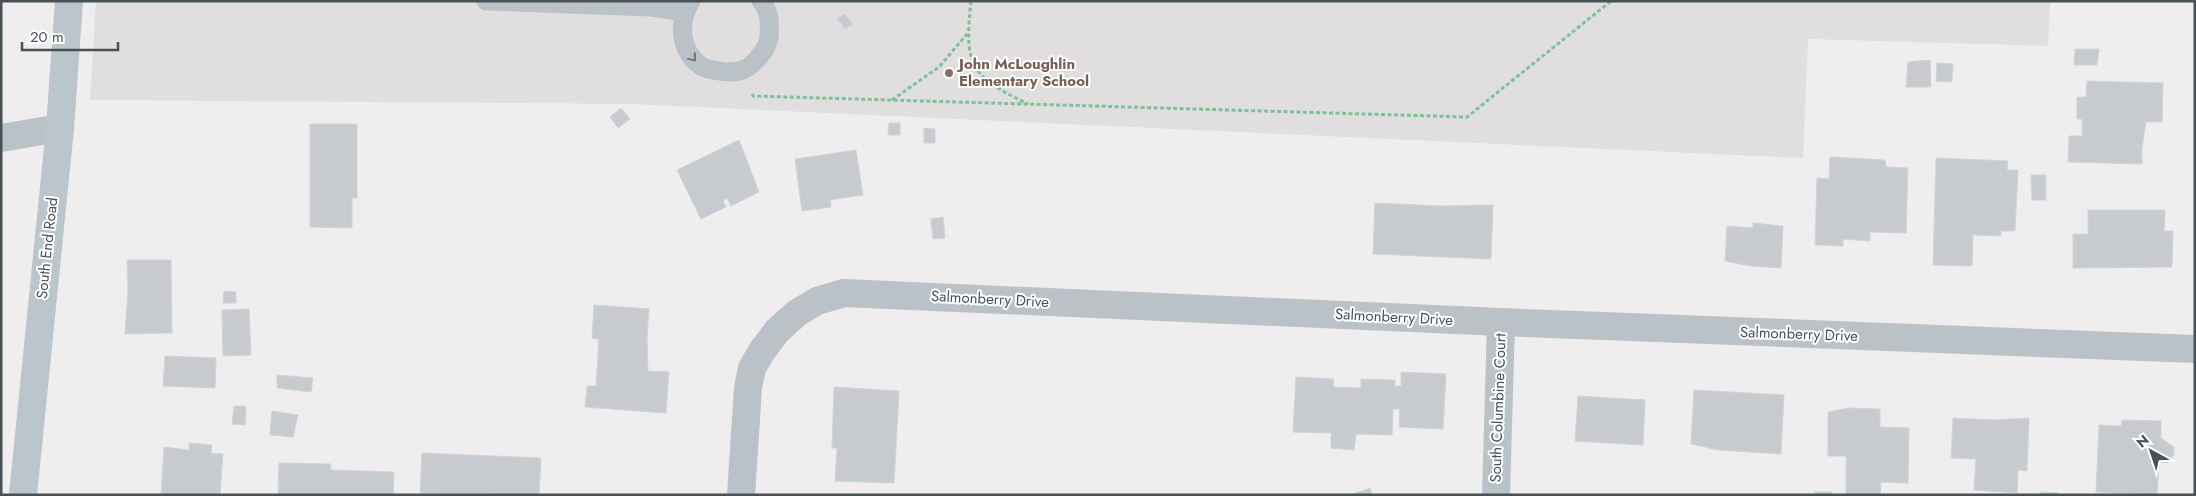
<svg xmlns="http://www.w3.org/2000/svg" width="2196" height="496" font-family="Jost,sans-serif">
  <rect width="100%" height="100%" fill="#efeded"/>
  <path fill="#e0dede" d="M96,1H2050L2048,46L1808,39L1803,158L632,104L90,100Z"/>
  <g fill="#c7cacf" stroke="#d1d4d7">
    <path d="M844,14L853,24L845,29L837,18Z"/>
    <path d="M2075,49H2099L2097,65H2074Z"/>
    <path d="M1930,60L1931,87H1906L1908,62Z"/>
    <path d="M1937,63L1953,64L1952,82L1936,81Z"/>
    <path d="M2087,81L2163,83L2162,122H2146L2142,148V164L2068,162L2069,136H2082V119H2077V97H2086Z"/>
    <path d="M621,108L630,119L618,128L610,117Z"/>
    <path d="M889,123H900V135H888Z"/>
    <path d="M310,124H357V198H352V228L310,227Z"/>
    <path d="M924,128L935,129V143H924Z"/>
    <path d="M739,140L759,192L731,206L727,198L723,201L726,207L701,219L677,170Z"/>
    <path d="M856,150L863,195L830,200L831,207L802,211L795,159Z"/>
    <path d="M1830,157L1885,160L1886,167L1908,168L1906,233L1870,232V241L1843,239V246L1815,245L1817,178L1829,179Z"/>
    <path d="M1936,158L2008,161L2007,170H2018L2015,231H2001V236L1973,235L1972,266L1933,265Z"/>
    <path d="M2031,175H2046V200H2032Z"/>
    <path d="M1375,203L1440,206L1493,205L1491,259L1373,254Z"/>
    <path d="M2088,210H2165L2164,231H2173L2172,267L2073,268V234H2088Z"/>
    <path d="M943,217L945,238L933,239L931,219Z"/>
    <path d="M1753,223L1783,226L1781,268L1751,266L1725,261L1727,226L1753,228Z"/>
    <path d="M127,260H171L172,333L125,334L128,291Z"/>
    <path d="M224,291L236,292V303H223Z"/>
    <path d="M594,305L649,309L647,337L648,371L669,372L666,413L585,407L587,386H596L599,339L592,338Z"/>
    <path d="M249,309L251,355L223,356L222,310Z"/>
    <path d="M165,356L216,358L215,388L163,386Z"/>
    <path d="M1401,372L1446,374L1443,429L1399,427L1400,409H1393L1392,435L1356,434L1354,450L1331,448V433L1293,432L1296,377L1334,379L1333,387L1361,388V379L1395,380V386H1401Z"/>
    <path d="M277,375L313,378L311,392L277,388Z"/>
    <path d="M834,387L899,391L894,483L835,481L837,448H832Z"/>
    <path d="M1694,390L1784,395L1781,454L1718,450L1691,444Z"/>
    <path d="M1578,396L1645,400L1643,445L1575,441Z"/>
    <path d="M234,406H246L245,425L232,424Z"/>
    <path d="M1849,408L1880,409V427L1909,428L1908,483L1881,482L1880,495H1846V456H1828V412Z"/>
    <path d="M272,411L298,415L293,437L270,435Z"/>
    <path d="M1953,418L1994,420L2029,418L2027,471L2018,470L2017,493L1974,490L1976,459L1951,458Z"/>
    <path d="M2122,420L2161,421V438L2174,447V455L2167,463L2159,462L2157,495L2096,492L2099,425L2121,426Z"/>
    <path d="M189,443L212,445L211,453L223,454L220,495H161L164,447L189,450Z"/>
    <path d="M422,453L541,458L539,495L420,493Z"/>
    <path d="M279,463L331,464L330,470L394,472L393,495H278Z"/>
    <path d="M1370,488L1372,495H1350Z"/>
    <rect x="1815" y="492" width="17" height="3"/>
    <path d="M2040,492L2058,493L2057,495H2040Z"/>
  </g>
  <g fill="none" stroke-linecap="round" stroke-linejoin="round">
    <g stroke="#7cc298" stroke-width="3" stroke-dasharray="4 2.5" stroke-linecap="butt">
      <path d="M971,1C964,66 970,76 1028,104"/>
      <path d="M752,94L753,96L1467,117L1611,1"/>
      <path d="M892,100L939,67L967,34"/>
    </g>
    <g stroke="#bac2c7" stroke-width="19">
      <path d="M486,1L652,7L684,12"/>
      <path d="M691,1C678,22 679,50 701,66C705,69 713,70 719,71C736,74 748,71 759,57C765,50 767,46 769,37C770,23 770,12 761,1"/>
    </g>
    <g stroke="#bac2c7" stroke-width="28">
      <path d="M1,138L60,128"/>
      <path d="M741,495L748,388L752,368L762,351L777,331L797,313L817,301L844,293L1501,322L2195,349"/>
      <path d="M1496,495L1501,322"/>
    </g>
    <path stroke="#bac5cc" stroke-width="28" d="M23,495L60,128L69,1"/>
  </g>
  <defs><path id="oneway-chevron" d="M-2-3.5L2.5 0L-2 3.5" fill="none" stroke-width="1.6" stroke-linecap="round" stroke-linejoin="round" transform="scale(1.25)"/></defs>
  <use stroke="#6a7479" href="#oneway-chevron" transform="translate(693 58) rotate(50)"/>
  <circle fill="#8d6e63" stroke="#fff" stroke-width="2" cx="949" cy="73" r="5"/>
  <g text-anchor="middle" stroke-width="4" stroke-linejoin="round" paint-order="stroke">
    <g font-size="15" font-weight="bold" fill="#785e54" stroke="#fff" text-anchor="start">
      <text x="959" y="69">John McLoughlin<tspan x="959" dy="17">Elementary School</tspan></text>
    </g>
    <g font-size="15" fill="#475257" stroke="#fff">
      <text transform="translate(47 248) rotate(-84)" y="5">South End Road</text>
      <text transform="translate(990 299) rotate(3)" y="5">Salmonberry Drive</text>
      <text transform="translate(1394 317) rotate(3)" y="5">Salmonberry Drive</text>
      <text transform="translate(1799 334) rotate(2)" y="5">Salmonberry Drive</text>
      <text transform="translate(1498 408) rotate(-88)" y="5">South Columbine Court</text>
    </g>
  </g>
  <rect width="2196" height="496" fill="none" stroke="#475257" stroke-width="5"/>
  <g transform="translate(2151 451) rotate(320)" stroke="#ffffff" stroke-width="4" paint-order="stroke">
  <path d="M0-4L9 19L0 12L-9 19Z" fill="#475257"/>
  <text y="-8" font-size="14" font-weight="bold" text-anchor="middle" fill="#475257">N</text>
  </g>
  <path d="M22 42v8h96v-8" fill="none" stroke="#475257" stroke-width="2.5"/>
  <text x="30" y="42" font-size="15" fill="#475257" stroke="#ffffff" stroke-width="4" paint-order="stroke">20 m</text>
</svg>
